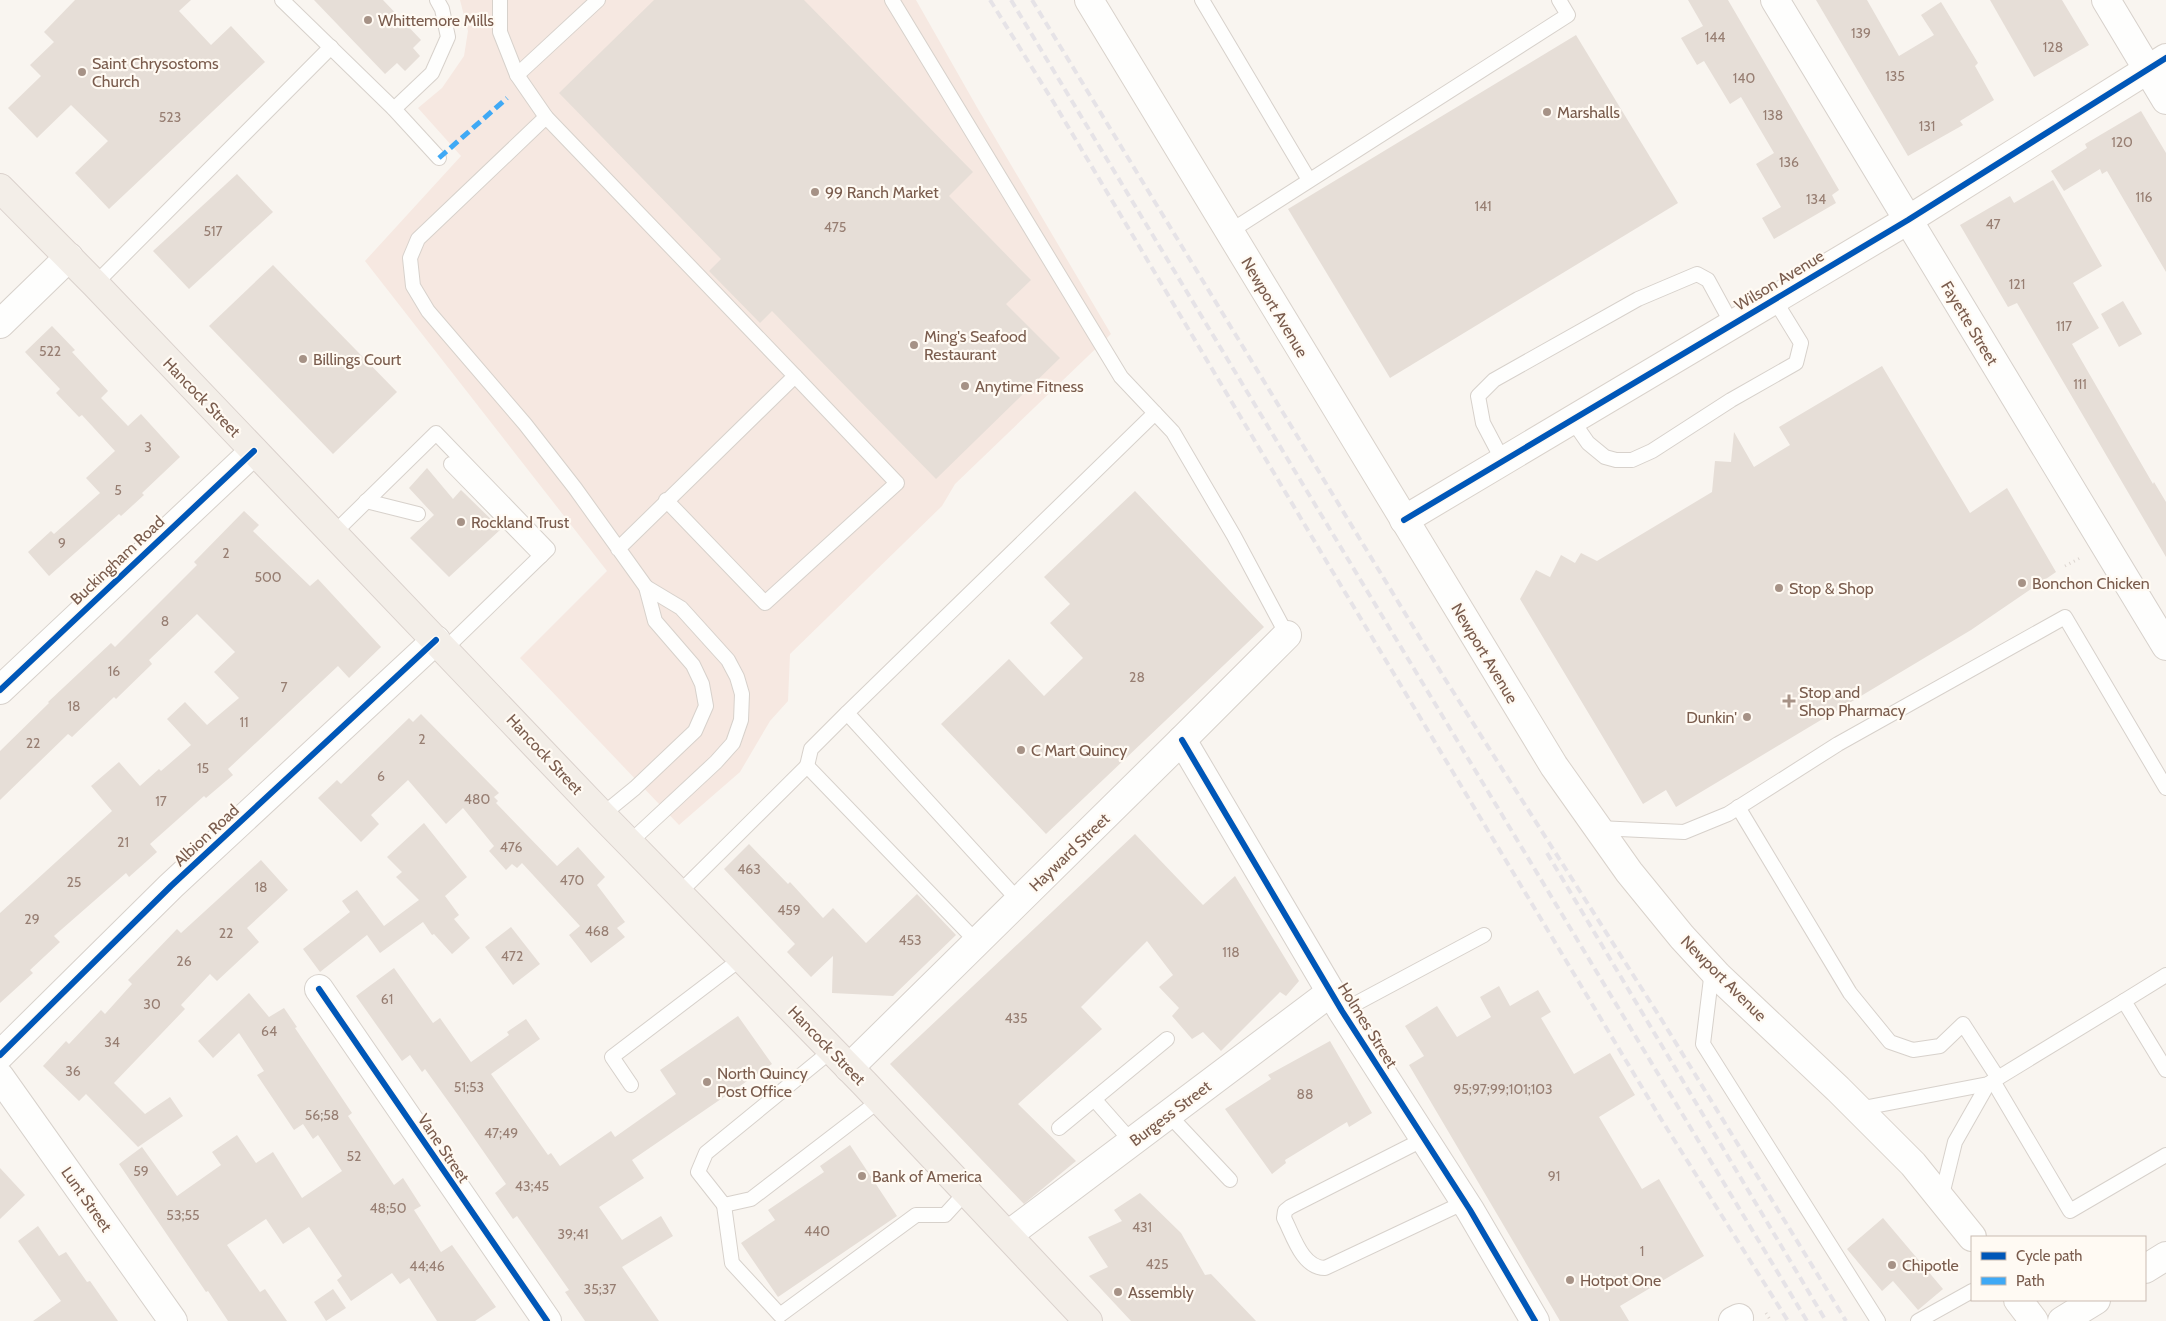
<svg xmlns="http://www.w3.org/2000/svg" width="2166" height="1321" font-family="Cabin,sans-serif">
  <rect width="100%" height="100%" fill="#f9f5f0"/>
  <path fill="#f6e8e1" d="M460,0H916L978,109L1111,334L955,484L942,506L790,654L788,701L770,721L740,772L679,825L520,658L607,571L365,261L461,156L418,108L442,88L464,56L468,31Z"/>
  <g fill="#e6ded7">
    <path d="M75,0H191L179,11L211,45L231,26L265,62L109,209L75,173L108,141L71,105L37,138L8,108L41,76L30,65L54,42L44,32Z"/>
    <path d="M314,0H383L421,40L413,48L420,56L405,71L397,63L385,74Z"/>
    <path d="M654,0H804L973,172L949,196L1031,280L1006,304L1060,358L936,479L772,311L760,323L709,271L721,259L559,93Z"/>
    <path d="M1688,0H1728L1839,190L1832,195L1836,203L1774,239L1762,218L1781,207L1756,164L1774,153L1741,97L1730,104L1704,61L1697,65L1681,38L1703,26Z"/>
    <path d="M1816,0H1867L1899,56L1934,35L1921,15L1941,2L1978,63L1975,66L1994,100L1960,121L1963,125L1908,156Z"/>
    <path d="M1990,0H2062L2089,45L2034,77Z"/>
    <path d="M1576,35L1678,203L1390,378L1288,209Z"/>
    <path d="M2141,111L2166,153V272L2107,171L2102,174L2100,169L2064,191L2051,171L2087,148L2085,144Z"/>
    <path d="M237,174L273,212L189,289L153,251Z"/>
    <path d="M2053,180L2102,266L2073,283L2099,328L2072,344L2153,484L2154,482L2166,502V557L2017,303L2008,307L1960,225L2010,196L2014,203Z"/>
    <path d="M273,265L397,392L333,454L209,326Z"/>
    <path d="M2123,301L2142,334L2119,347L2101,314Z"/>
    <path d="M52,326L75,350L72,352L108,391L101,398L128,426L141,414L180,457L142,493L144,495L121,516L119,514L49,576L28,552L51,531L54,534L100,493L86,478L115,451L82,415L79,417L56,393L60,389L25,352Z"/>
    <path d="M1882,366L1970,513L2007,488L2056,572L1971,630L1676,807L1666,790L1643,804L1520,599L1536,570L1550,577L1561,555L1575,563L1581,553L1597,561L1712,492L1715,461L1731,462L1734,432L1754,467L1790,445L1779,427Z"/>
    <path d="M427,468L453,499L461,490L501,529L449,577L410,538L434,515L409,488Z"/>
    <path d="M1135,491L1264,627L1046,834L941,724L1009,659L1044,696L1083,658L1050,623L1070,604L1044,577Z"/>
    <path d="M244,511L259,525L253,531L310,586L318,579L381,647L349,678L338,666L228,769L233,775L206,798L204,796L150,844L157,852L129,877L126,873L54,936L60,942L30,970L33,973L0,1003V913L112,811L91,786L119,762L140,786L159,769L161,771L191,745L167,719L185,702L207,725L239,698L214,672L235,652L197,614L149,660L152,664L116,699L114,697L72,737L68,734L0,800V751L49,703L48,702L111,643L115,647L197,565L194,562Z"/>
    <path d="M421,714L499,793L494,797L498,801L496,803L557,866L578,847L605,877L597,885L625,922L617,928L625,937L591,963L569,935L580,926L522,863L517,868L512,864L506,870L489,851L494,846L463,808L446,824L408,780L371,815L379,824L361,842L318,798L337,780L341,784L409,718L413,722Z"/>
    <path d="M424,823L467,877L445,896L459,915L454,919L470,938L452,954L434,934L432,935L423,922L380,953L367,935L320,972L303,949L350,912L342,901L357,890L384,926L419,900L396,877L402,872L387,857Z"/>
    <path d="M1135,834L1203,905L1235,876L1299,981L1286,996L1280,992L1221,1051L1203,1032L1192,1039L1172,1016L1179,1008L1159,987L1173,975L1147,941L1081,1007L1102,1029L1018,1104L1076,1161L1024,1204L890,1064Z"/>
    <path d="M749,844L788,884L790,882L823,918L833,908L866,943L917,894L956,935L893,996L832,993L833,956L811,977L787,952L795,944L724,869Z"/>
    <path d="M261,860L288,890L247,928L259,942L217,981L210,974L181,1005L185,1009L114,1083L145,1114L170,1097L183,1116L138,1147L86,1094L79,1101L43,1066L66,1041L69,1044L101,1010L105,1014L132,984L128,980L177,929L181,933Z"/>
    <path d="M511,927L540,964L513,985L485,947Z"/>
    <path d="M394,968L433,1023L440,1018L471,1062L509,1035L507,1032L526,1019L540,1039L491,1074L548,1155L551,1153L560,1166L611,1131L615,1137L676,1094L660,1070L738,1016L772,1064L632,1160L644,1178L599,1207L622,1240L661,1216L673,1236L622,1267L659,1321H585L565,1292L569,1290L517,1216L513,1219L495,1193L506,1184L458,1115L425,1069L422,1072L410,1055L402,1061L356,996Z"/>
    <path d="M1499,986L1510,1006L1538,990L1551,1012L1541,1018L1574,1074L1610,1053L1635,1095L1599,1117L1642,1189L1659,1179L1704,1256L1620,1306L1629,1321H1560L1409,1065L1424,1056L1405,1026L1437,1006L1457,1037L1491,1017L1480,997Z"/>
    <path d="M249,993L269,1017L284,1008L297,1027L295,1028L352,1113L348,1116L394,1185L403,1178L421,1206L414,1210L441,1252L452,1245L496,1307L475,1321H437L409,1278L400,1284L392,1273L351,1301L337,1280L342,1276L309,1227L283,1244L266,1219L227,1245L260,1292L265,1289L287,1321H228L208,1291L206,1292L119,1164L142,1147L177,1196L221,1165L212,1152L237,1135L256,1163L273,1152L302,1198L342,1171L318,1135L313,1139L303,1124L294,1130L257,1075L264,1071L239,1033L213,1058L198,1041Z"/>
    <path d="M1330,1041L1372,1113L1349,1127L1347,1122L1285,1160L1286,1163L1272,1174L1225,1109L1271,1079L1268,1075Z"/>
    <path d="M850,1145L897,1216L778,1297L741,1243L775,1220L768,1210L824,1172L820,1166Z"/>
    <path d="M0,1168L25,1195L0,1219Z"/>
    <path d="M1140,1193L1181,1233L1205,1275L1211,1274L1256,1321H1131L1089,1276L1108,1267L1088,1237L1122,1221L1114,1210Z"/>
    <path d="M1883,1218L1943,1289L1918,1310L1893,1281L1882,1291L1847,1249Z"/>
    <path d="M38,1226L59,1256L66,1252L87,1282L90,1281L118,1321H33L61,1301L18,1241Z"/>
    <path d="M333,1289L346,1308L326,1321L314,1302Z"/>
  </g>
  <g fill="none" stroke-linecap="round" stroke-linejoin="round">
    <defs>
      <g id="lane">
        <path d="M282,0L394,109L439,158"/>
        <path d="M500,0V32L517,75L546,117"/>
        <path d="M892,0L1121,377L1173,432L1234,536L1287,635"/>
        <path d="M1202,0L1309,180"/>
        <path d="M517,75L598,0"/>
        <path d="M394,109L432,73L448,37L442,9L437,0"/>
        <path d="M1229,232L1568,15L1559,0"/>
        <path d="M95,284L331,47"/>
        <path d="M1572,420L1588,443L1605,457L1616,460H1632L1652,451L1731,400L1796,363L1801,343L1774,299"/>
        <path d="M1503,461L1483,423L1478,396L1494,380L1638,299L1697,274L1708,280L1732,324"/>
        <path d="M451,464L541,556"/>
        <path d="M666,500L765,603L897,483L795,376"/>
        <path d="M366,501L418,514"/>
        <path d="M333,534L436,433L548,549L445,649"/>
        <path d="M807,766L811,749L847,713"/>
        <path d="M1738,807L1850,993L1890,1042L1913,1050L1940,1046L1963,1024L1998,1078"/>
        <path d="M602,815L635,788L695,731L706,706L702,684L693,665L655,621L646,587L575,488L525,424L428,311L413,286L410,258L418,239L546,117L795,376L618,549"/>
        <path d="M1598,828L1684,832L1728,814L1838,744L2065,617L2166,788"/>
        <path d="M630,842L716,762L733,743L741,720L742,694L737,677L728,660L681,608L646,587"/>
        <path d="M679,893L807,766L977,942"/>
        <path d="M1019,901L847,713L1155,413"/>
        <path d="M1712,970L1703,1044L1878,1321"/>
        <path d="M2166,975L2124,1001L2166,1070"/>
        <path d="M1342,1011L1484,935"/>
        <path d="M832,1050L706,1153L698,1172L724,1205L751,1199L880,1100"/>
        <path d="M1993,1081L2070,1211L2166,1155"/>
        <path d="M631,1085L612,1057L742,958"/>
        <path d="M1094,1099L1132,1142"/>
        <path d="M1858,1109L1988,1084L2124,1001"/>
        <path d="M1168,1114L1230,1180"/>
        <path d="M1059,1128L1167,1039"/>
        <path d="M1424,1139L1290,1207L1285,1211L1284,1218C1293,1235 1302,1268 1325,1268L1465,1202"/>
        <path d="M1941,1199L1955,1142L1988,1084"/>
        <path d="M724,1205L732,1263L780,1315L916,1215H945L967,1191"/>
        <path d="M1918,1321L1972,1291"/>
      </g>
      <g id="street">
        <path d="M1775,0L2166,646"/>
        <path d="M2106,0L2166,100"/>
        <path d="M0,324L69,257"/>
        <path d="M0,690L254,451"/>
        <path d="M1182,740L1342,1011L1470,1210L1535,1321"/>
        <path d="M319,989L547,1321"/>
        <path d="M0,1055L171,886L436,640"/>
        <path d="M849,1068L1182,740L1287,635"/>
        <path d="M0,1077L173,1321"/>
        <path d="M1008,1235L1331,992"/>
        <path d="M2145,1269L2166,1256"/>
        <path d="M1733,1321L1739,1318"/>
        <path d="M2062,1321L2096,1300"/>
      </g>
      <g id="secondary">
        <path d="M1089,0L1554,766L1629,872L1682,937L1718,976L1838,1089L1913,1164L1972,1237"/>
        <path d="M1404,520L1908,220L2166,58"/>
        <path d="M2018,1300L2034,1321"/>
      </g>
      <path id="primary" d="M0,188L95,284L602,815L864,1083L1088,1321"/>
    </defs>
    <use href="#lane" stroke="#d7d1cb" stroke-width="16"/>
    <use href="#street" stroke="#d7d1cb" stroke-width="30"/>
    <use href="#secondary" stroke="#d9d2cb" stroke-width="30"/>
    <use href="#primary" stroke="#dad1cc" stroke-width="30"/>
    <g stroke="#dcd5d0" stroke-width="3" stroke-dasharray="1 4" stroke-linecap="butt">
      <path d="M2065,566L2082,557"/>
      <path d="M1766,1313L1771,1321"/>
    </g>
    <use href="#lane" stroke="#fefefd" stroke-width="14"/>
    <use href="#street" stroke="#fefefd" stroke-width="28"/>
    <use href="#secondary" stroke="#fefefd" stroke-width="28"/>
    <use href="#primary" stroke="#f3eee8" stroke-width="28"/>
    <g stroke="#e6e3e7" stroke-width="4" stroke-dasharray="8 5" stroke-linecap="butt">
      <path d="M990,0L1054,103L1328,564L1661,1119L1788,1321"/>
      <path d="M1011,0L1807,1321"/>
      <path d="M1032,0L1445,679L1663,1022L1846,1321"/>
      <path d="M1547,853L1826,1321"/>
    </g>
    <path stroke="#3fa9f5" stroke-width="5" stroke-dasharray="10 5" stroke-linecap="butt" d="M439,158L507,98"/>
    <defs>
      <g id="cycleway">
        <path d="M1404,520L1908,220L2166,58"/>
        <path d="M0,690L254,451"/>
        <path d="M1182,740L1342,1011L1470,1210L1535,1321"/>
        <path d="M319,989L547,1321"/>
        <path d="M0,1055L171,886L436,640"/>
      </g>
    </defs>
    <use href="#cycleway" stroke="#fffaf3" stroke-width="9"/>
    <use href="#cycleway" stroke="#0057b8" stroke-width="6"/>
  </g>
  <g fill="#a69286" stroke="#fffaf3" stroke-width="2">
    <circle cx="368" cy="20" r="5"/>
    <circle cx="82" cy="72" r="5"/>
    <circle cx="1547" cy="112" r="5"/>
    <circle cx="815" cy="192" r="5"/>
    <circle cx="914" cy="345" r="5"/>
    <circle cx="303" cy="359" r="5"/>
    <circle cx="965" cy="386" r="5"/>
    <circle cx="461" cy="522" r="5"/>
    <circle cx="2022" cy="583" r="5"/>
    <circle cx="1779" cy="588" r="5"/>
    <path d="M1786.5 693.5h5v5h5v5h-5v5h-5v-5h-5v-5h5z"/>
    <circle cx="1747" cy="717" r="5"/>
    <circle cx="1021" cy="750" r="5"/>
    <circle cx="707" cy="1082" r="5"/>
    <circle cx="862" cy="1176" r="5"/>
    <circle cx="1892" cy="1265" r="5"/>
    <circle cx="1570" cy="1280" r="5"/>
    <circle cx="1118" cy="1292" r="5"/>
  </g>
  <g text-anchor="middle" stroke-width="4.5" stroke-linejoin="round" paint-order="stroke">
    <g font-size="14" fill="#977e72">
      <text x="1861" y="38">139</text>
      <text x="1715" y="42">144</text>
      <text x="2053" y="52">128</text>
      <text x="1895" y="81">135</text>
      <text x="1744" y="83">140</text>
      <text x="1773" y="120">138</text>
      <text x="170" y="122">523</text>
      <text x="1927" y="131">131</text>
      <text x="2122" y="147">120</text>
      <text x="1789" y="167">136</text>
      <text x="2144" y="202">116</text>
      <text x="1816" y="204">134</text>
      <text x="1483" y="211">141</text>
      <text x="1993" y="229">47</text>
      <text x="835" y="232">475</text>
      <text x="213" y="236">517</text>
      <text x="2017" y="289">121</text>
      <text x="2064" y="331">117</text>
      <text x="50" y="356">522</text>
      <text x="2080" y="389">111</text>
      <text x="148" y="452">3</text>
      <text x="118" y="495">5</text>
      <text x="62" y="548">9</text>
      <text x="226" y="558">2</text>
      <text x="268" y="582">500</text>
      <text x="165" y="626">8</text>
      <text x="114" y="676">16</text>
      <text x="1137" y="682">28</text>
      <text x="284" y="692">7</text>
      <text x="74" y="711">18</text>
      <text x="244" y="727">11</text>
      <text x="422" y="744">2</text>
      <text x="33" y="748">22</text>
      <text x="203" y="773">15</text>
      <text x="381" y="781">6</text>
      <text x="477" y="804">480</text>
      <text x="161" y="806">17</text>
      <text x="123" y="847">21</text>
      <text x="511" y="852">476</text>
      <text x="749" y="874">463</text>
      <text x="572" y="885">470</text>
      <text x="74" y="887">25</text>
      <text x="261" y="892">18</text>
      <text x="789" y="915">459</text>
      <text x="32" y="924">29</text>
      <text x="597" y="936">468</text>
      <text x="226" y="938">22</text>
      <text x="910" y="945">453</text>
      <text x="1231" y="957">118</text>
      <text x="512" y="961">472</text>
      <text x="184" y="966">26</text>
      <text x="387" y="1004">61</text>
      <text x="152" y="1009">30</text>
      <text x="1016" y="1023">435</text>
      <text x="269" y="1036">64</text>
      <text x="112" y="1047">34</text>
      <text x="73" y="1076">36</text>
      <text x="469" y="1092">51;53</text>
      <text x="1503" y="1094">95;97;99;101;103</text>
      <text x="1305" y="1099">88</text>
      <text x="322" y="1120">56;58</text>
      <text x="501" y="1138">47;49</text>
      <text x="354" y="1161">52</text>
      <text x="141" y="1176">59</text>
      <text x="1554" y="1181">91</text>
      <text x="532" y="1191">43;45</text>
      <text x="388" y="1213">48;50</text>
      <text x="183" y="1220">53;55</text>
      <text x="1142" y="1232">431</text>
      <text x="817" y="1236">440</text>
      <text x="573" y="1239">39;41</text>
      <text x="1642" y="1256">1</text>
      <text x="1157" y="1269">425</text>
      <text x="427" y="1271">44;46</text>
      <text x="600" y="1294">35;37</text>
    </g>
    <g font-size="16" fill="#7a5c4d" stroke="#fffaf3" text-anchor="start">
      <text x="378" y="26">Whittemore Mills</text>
      <text x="92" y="69">Saint Chrysostoms<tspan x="92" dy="18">Church</tspan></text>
      <text x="1557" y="118">Marshalls</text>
      <text x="825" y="198">99 Ranch Market</text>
      <text x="924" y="342">Ming's Seafood<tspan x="924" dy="18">Restaurant</tspan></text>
      <text x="313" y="365">Billings Court</text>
      <text x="975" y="392">Anytime Fitness</text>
      <text x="471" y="528">Rockland Trust</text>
      <text x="2032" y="589">Bonchon Chicken</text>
      <text x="1789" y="594">Stop &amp; Shop</text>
      <text x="1799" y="698">Stop and<tspan x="1799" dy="18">Shop Pharmacy</tspan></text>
      <text x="1737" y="723" text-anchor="end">Dunkin'</text>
      <text x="1031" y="756">C Mart Quincy</text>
      <text x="717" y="1079">North Quincy<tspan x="717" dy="18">Post Office</tspan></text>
      <text x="872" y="1182">Bank of America</text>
      <text x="1902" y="1271">Chipotle</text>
      <text x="1580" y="1286">Hotpot One</text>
      <text x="1128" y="1298">Assembly</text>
    </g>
    <g font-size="16" fill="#7a5c4d" stroke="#fffaf3">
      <text transform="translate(1779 280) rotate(-31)" y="6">Wilson Avenue</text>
      <text transform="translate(1275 307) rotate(59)" y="6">Newport Avenue</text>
      <text transform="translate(1970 323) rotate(59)" y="6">Fayette Street</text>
      <text transform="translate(202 397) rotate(46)" y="6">Hancock Street</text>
      <text transform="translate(117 560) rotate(-43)" y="6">Buckingham Road</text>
      <text transform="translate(1485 653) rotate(59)" y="6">Newport Avenue</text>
      <text transform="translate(545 754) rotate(47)" y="6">Hancock Street</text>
      <text transform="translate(206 835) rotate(-43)" y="6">Albion Road</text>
      <text transform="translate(1069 852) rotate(-44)" y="6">Hayward Street</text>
      <text transform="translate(1724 978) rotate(45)" y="6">Newport Avenue</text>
      <text transform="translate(1368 1025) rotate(58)" y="6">Holmes Street</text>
      <text transform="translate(827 1045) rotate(46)" y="6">Hancock Street</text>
      <text transform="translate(1170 1113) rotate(-37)" y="6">Burgess Street</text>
      <text transform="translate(444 1148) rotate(56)" y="6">Vane Street</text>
      <text transform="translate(87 1199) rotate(55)" y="6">Lunt Street</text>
    </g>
  </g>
  <rect x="1971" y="1236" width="175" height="65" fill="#fffaf3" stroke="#cabbb1"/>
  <rect x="1981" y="1252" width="25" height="8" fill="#0057b8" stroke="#cabbb1"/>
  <text x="2016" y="1261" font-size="15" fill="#7a5c4d">Cycle path</text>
  <rect x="1981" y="1277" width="25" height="8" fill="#3fa9f5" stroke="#cabbb1"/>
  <text x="2016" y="1286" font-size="15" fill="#7a5c4d">Path</text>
</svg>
